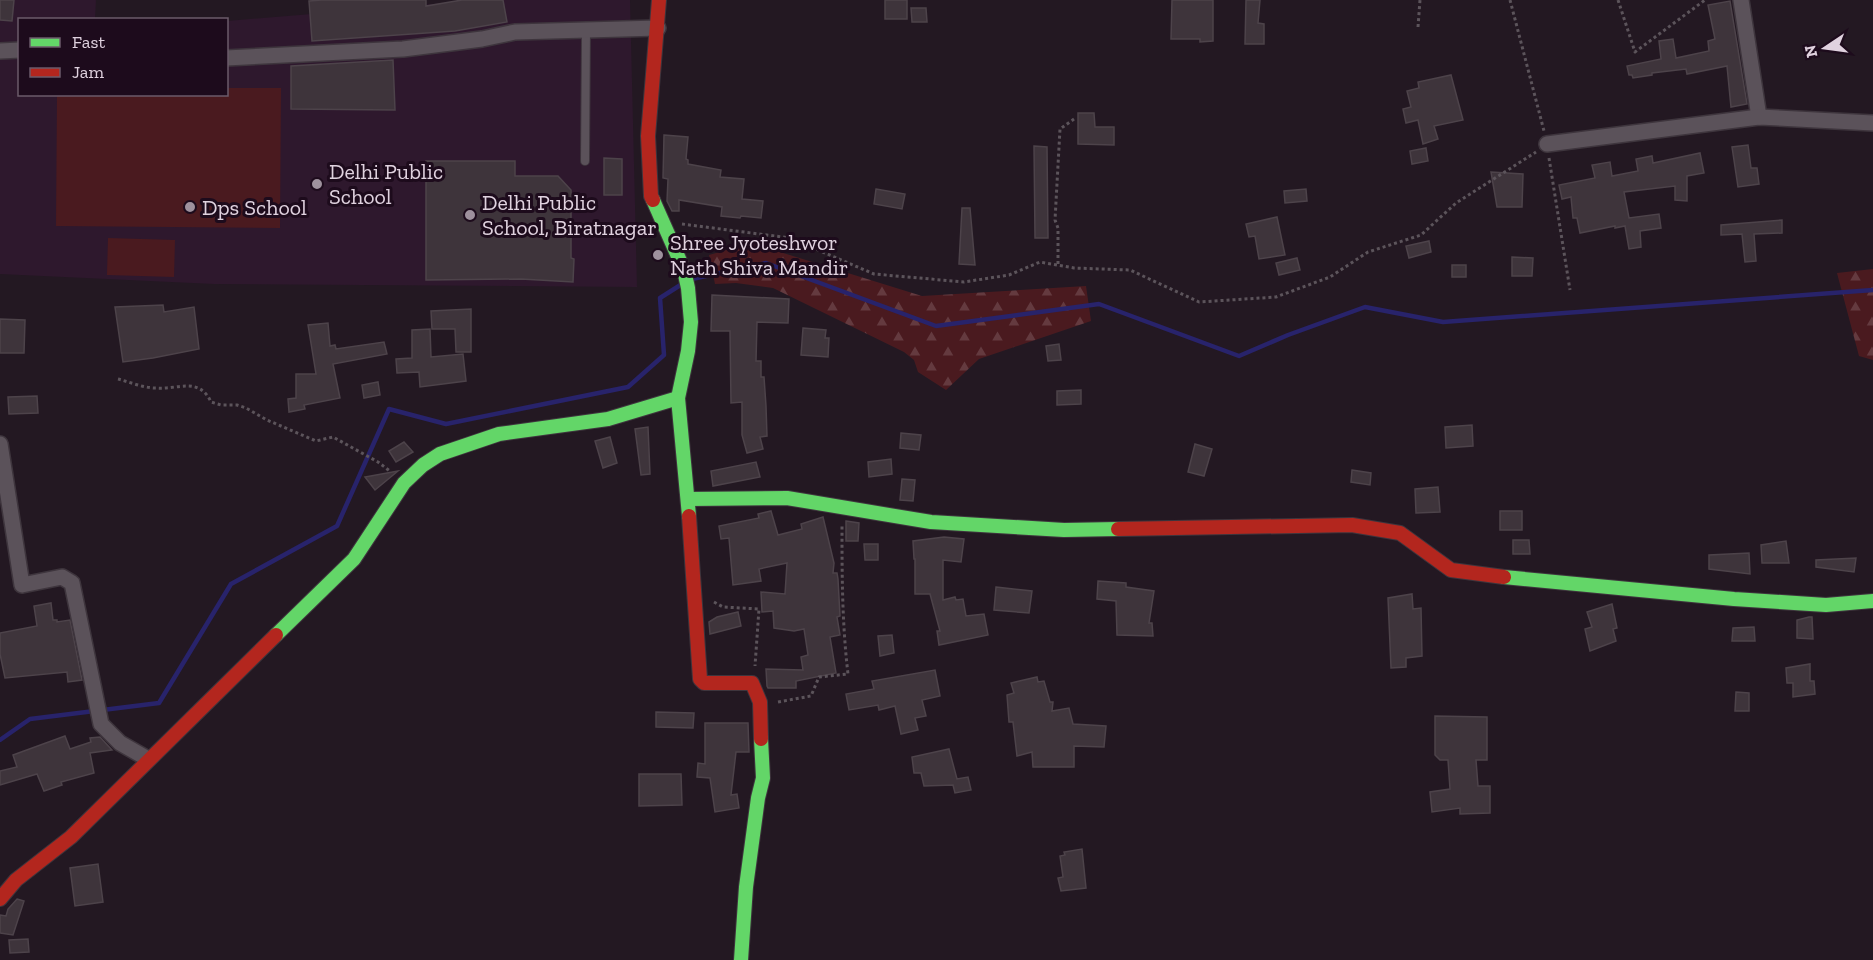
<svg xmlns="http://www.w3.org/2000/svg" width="1873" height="960" font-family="'Zilla Slab',serif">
  <defs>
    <pattern id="forest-firs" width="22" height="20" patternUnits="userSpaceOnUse" patternTransform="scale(1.5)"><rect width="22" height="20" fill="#4a1a1f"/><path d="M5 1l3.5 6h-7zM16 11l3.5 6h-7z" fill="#643a3f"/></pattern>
  </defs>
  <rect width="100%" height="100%" fill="#231822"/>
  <path fill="#2e182d" d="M0,0H96L95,19L20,20V94H226L227,21L482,0H630L637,287L214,284L0,274Z"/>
  <g fill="#4a1a1f">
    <path d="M227,88H281L280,228L56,226L57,95L226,94Z"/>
    <path d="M108,238L175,240L174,277L107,275Z"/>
  </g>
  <g fill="url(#forest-firs)">
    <path d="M751,243L922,296L1086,286L1091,321L979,359L946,390L918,372L914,360L904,352L773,288L736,283L715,284L709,255Z"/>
    <path d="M1873,269V360L1859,356L1837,273Z"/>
  </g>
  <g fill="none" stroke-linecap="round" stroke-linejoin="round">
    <g stroke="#28236b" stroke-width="4.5">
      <path d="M692,279L766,263L936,326L1099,304L1239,356L1288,335L1365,307L1443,322L1873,290"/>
      <path d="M0,740L30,719L159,703L231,584L337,526L389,409L446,424L628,387L664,355L660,298L682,284"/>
    </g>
  </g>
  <g fill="#3e343b" stroke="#4d434a" stroke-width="1.5">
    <path d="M0,0H14L12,21L0,20Z"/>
    <path d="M322,0H426V6L462,0H503L507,22L455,31L312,41L309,1Z"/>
    <rect x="885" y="0" width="22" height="19"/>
    <path d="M1172,0H1213V41L1200,42V39H1171Z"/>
    <path d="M1246,0H1260L1258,23L1264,24V44H1245Z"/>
    <path d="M1730,1L1747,104L1731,107L1727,66L1687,74L1686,69L1652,73V75L1633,78L1632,75H1629L1627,66L1661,59L1659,41L1673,39L1676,58L1709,51L1708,41L1715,39L1708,5Z"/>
    <path d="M911,8H926L927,22H912Z"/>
    <path d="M393,60L395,110L291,109V66Z"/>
    <path d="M1451,75L1463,120L1434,126L1438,139L1423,144L1418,120L1406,123L1403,109L1411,107L1407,91L1419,88L1418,82Z"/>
    <path d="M1078,113H1094L1095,127H1114V145L1078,144Z"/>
    <path d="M664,135L688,137L686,159L688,160V164L721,170L720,177L744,179L742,199L763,201L761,218L741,216L740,218L721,216L722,207L679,200V211H672L667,201L668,179L663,178Z"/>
    <path d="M1748,145L1751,168H1757L1759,184L1738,187L1732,147Z"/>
    <path d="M1034,146L1047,147L1048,238H1035Z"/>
    <path d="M1426,148L1428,161L1412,164L1410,151Z"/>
    <path d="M1700,153L1704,173L1687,176V201L1675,200V186L1624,192L1629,218L1659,214L1661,228L1640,231L1641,247L1629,249L1625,226L1615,228V226L1580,233L1577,218H1573L1571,197L1562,199L1559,185L1595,178L1592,165L1610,162L1612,176L1638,171L1636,159L1652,156L1653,163Z"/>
    <path d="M604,158L622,159V195H604Z"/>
    <path d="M426,161H515V176H558L571,190V258L574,259L573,282L521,279L426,280Z"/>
    <path d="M1491,172L1523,174L1522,207H1497Z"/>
    <path d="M876,189L905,194L902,209L874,204Z"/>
    <path d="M1306,189L1307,201L1285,203L1284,191Z"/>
    <path d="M962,208H970L975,265L959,264Z"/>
    <path d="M1277,217L1285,255L1259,259L1255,236L1249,237L1246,224Z"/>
    <path d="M1782,220V233L1754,234L1756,261L1745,262L1742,234L1721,235V225Z"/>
    <path d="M1429,241L1431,252L1409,258L1406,246Z"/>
    <path d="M1512,257L1533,258L1532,276H1512Z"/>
    <path d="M1297,258L1300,270L1279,275L1276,263Z"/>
    <rect x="1452" y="265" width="14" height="12"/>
    <path d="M712,295L789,299L788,323L757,322L756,361H761V377H764L766,406L767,436L760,437L763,449L747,453L742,435V402L731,403L730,331H711Z"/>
    <path d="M163,305L164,312L194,307L199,349L153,358L123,362L115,307Z"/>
    <path d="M471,309V352H456L455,329H432L431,311Z"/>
    <path d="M0,319L25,320L24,353H0Z"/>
    <path d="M328,323L330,346L335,345L336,349L384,342L387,354L333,364L340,398L304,405L305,409L289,412L288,399L296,398V374H316L308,325Z"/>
    <path d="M803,328L826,330L825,338H829L828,357L801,355Z"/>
    <path d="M430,329L431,357L463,354L466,381L420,387L419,372L397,373L396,359L412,358V330Z"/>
    <path d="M1059,344L1061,360L1048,361L1046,346Z"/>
    <path d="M378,382L380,395L364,398L362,385Z"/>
    <path d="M1081,390V404L1057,405V391Z"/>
    <path d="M37,396L38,413L9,414L8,397Z"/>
    <path d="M1472,425L1473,446L1446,448L1445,427Z"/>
    <path d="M648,427L650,474L641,475L635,429Z"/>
    <path d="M901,433L921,435L919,450L900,448Z"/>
    <path d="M610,437L617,463L603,468L595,441Z"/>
    <path d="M404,442L413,452L396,462L389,451Z"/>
    <path d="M1195,444L1212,449L1204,476L1188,472Z"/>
    <path d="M891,459L892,474L869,477L868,462Z"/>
    <path d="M756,462L760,477L713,486L711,471Z"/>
    <path d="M1352,470L1371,473L1370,485L1351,482Z"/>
    <path d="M398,471L375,490L365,477Z"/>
    <path d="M902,479L915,480L913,501L900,500Z"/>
    <path d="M1438,487L1440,512L1416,513L1415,489Z"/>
    <path d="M771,511L778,535L802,529L801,524L823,517L834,563L833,573H837L838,579L840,616L837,617L840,635L830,637L836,673L796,681V688H768L767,686L766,669L803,670L801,657L808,655L804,629L794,631L774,628L773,611L762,612L761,592L785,594L787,563L759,569L761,581L733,585L729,538L721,539L719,526L759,518L758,514Z"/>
    <rect x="1500" y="511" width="22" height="19"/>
    <path d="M846,521L859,523L858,541H846Z"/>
    <path d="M944,537L964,539L961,562L943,560V600L955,597L956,600L963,599L966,616L984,614L988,635L939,645L937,631H940L930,594H915V559H914L913,541Z"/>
    <path d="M1513,540H1529L1530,554H1513Z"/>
    <path d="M1786,541L1789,563H1762L1761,545Z"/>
    <path d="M864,544H878V560H865Z"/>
    <path d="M1749,553L1750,574L1709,569V555Z"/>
    <path d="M1856,558L1854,572L1816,567V560Z"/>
    <path d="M1098,581L1126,583V587L1154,591L1149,623H1152L1153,636L1117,635L1116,601L1097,599Z"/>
    <path d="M996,587L1032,591L1029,613L994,610Z"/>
    <path d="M1412,594L1413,609L1421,608L1422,656L1406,658V667L1391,668L1388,598Z"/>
    <path d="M51,603L53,620H57V622L70,620L82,680L68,682L67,672L5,678L0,654V633L37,626L34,606Z"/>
    <path d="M1612,604L1617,628L1613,629L1616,641L1590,651L1585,629L1592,627L1587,612Z"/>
    <path d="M738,612L741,626L710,634L709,622L717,617Z"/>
    <path d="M1809,617H1812L1813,639L1797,638V620Z"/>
    <path d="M1754,627L1755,641H1732L1733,628Z"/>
    <path d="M892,635L894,653L880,656L878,636Z"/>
    <path d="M1810,664V681H1814L1815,694L1793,697V683H1787L1786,668Z"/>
    <path d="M935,670L940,696L922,700L926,716L915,718L918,730L901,734L895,706L879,710L878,705L849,710L846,694L874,689L872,681Z"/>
    <path d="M1037,677L1038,682L1044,681L1050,702H1053L1052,711L1069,708L1073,724L1106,726L1104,747L1074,746V767H1033L1032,752L1017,756L1013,722H1009L1007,695L1014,693L1011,683Z"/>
    <path d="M1736,692L1749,693V711H1735Z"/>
    <path d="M656,712L694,713L693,728L656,727Z"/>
    <path d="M1435,716L1487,717V760H1476L1478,786H1490V813L1460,814V808L1432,812L1430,792L1450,789L1448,760H1440L1435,755Z"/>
    <path d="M705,723H748L749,752H736L731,795L737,794L739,808L715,812L710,778L697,777L698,763L705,764Z"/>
    <path d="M65,736L70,749L91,742L90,738L100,737L112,750L90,753L94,773L61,782L62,785L44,791L37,774L0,785V771L17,767L13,755Z"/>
    <path d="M949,749L957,779L968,777L971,790L955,793L953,785L924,786L921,773H914L912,757Z"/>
    <path d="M639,774H681L682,805L639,806Z"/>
    <path d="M1082,849L1086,888L1061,891L1058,878L1063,877L1060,856L1065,855L1064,852Z"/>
    <path d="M98,864L103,902L75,906L70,868Z"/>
    <path d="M17,899L24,901L13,935L0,933V915L6,916L8,909Z"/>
    <path d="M28,939L29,952L10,953L9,940Z"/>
  </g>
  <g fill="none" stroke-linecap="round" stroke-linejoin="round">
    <defs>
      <path id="lane" d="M585,161L586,30"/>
      <g id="street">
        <path d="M1741,0L1759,117"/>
        <path d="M0,51L20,50"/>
        <path d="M226,58L403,49L482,39L515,32L658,28"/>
        <path d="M1547,144L1759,117L1873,123"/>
        <path d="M0,444L22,585L62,577L72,583L101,724L120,743L148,759"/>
      </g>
      <g id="fast">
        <path d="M653,200L684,270L688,288L691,322L688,351L678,398L689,516"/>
        <path d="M688,499L787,498L931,522L1064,530L1118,529"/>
        <path d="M1504,577L1734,599L1826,605L1873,601"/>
        <path d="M276,635L354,559L404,483L423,465L440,454L499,434L608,419L678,398"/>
        <path d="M741,960L746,887L758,798L763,778L761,739"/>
      </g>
      <g id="jam">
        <path d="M653,200L651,196L648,136L659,0"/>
        <path d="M689,516L700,679L704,683H752L760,702L761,739"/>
        <path d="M1118,529L1352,525L1400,533L1451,570L1504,577"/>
        <path d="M0,899L16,880L71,837L276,635"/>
      </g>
    </defs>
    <use href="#lane" stroke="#3e353d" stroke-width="10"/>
    <use href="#street" stroke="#3e353d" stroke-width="18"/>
    <use href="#fast" stroke="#3e353d" stroke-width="16"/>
    <use href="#jam" stroke="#3e353d" stroke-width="16"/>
    <g stroke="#5c545b" stroke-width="3" stroke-dasharray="3 3" stroke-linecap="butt">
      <path d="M1510,0L1544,131"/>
      <path d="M1618,0L1635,52L1705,0"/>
      <path d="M1418,27L1420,0"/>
      <path d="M1549,158L1570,290"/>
      <path d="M682,224L790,238L874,274L964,282L1009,275L1040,262L1074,268L1130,270L1199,302L1276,297L1330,277L1368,252L1421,235L1456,203L1536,152"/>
      <path d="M1058,264V228L1055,220L1060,129L1074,119"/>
      <path d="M118,379C130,382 143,388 156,388C177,390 199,376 211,402L221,405H237L246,408L267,420L316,441L333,437L378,462L391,472"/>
      <path d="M714,602L723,607L759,609L755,666"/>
      <path d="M778,702L811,696L819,677L848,674C842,623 842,575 842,524"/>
    </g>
    <use href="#lane" stroke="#5b525a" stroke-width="8"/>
    <use href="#street" stroke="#5b525a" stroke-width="15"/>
    <use href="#fast" stroke="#63d668" stroke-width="14"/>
    <use href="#jam" stroke="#b3261e" stroke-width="14"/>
  </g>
  <g fill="#9e919d" stroke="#1d0b1c" stroke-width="2">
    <circle cx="317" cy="184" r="6"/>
    <circle cx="190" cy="207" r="6"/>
    <circle cx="470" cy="215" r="6"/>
    <circle cx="658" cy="255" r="6"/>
  </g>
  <g text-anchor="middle" stroke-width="6" stroke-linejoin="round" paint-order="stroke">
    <g font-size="22" fill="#e0d2df" stroke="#1d0b1c" text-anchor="start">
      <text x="329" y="179">Delhi Public<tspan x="329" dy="25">School</tspan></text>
      <text x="482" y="210">Delhi Public<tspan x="482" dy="25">School, Biratnagar</tspan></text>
      <text x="202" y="215">Dps School</text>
      <text x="670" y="250">Shree Jyoteshwor<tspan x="670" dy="25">Nath Shiva Mandir</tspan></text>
    </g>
  </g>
  <rect x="18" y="18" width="210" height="78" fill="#1d0b1c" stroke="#6b5b6a" stroke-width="1.5"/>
  <rect x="30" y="38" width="30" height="9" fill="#63d668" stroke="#6b5b6a" stroke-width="1.5"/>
  <text x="72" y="48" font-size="18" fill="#e0d2df">Fast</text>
  <rect x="30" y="68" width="30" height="9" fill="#b3261e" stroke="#6b5b6a" stroke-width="1.5"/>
  <text x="72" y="78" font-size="18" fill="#e0d2df">Jam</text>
  <g transform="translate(1825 48) rotate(257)" stroke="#1d0b1c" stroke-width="4.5" paint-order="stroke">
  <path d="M0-4.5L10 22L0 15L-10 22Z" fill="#e0d2df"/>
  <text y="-9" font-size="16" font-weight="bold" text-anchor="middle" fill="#e0d2df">N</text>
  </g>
</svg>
